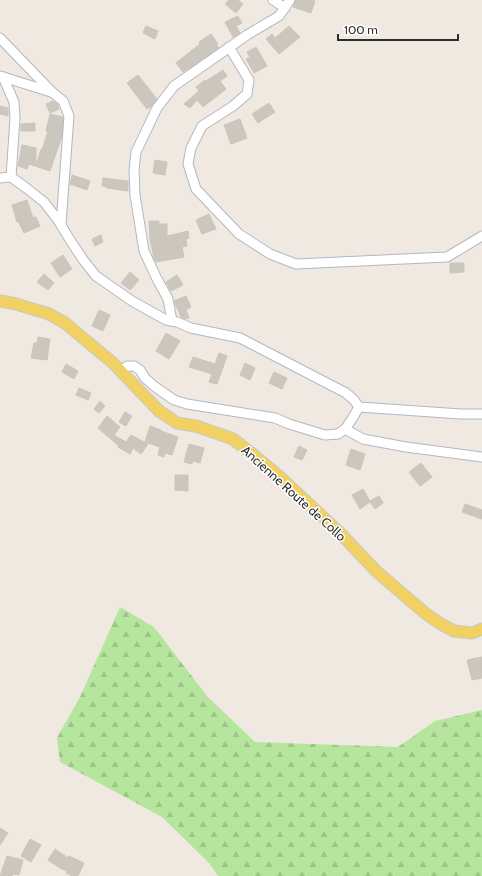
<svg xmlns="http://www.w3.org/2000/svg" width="482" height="876" font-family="Cabin,sans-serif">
  <defs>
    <pattern id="forest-firs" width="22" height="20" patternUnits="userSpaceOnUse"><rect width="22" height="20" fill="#b6e59e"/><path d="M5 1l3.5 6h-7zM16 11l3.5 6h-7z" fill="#9dc588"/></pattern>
  </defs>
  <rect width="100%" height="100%" fill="#efe9e1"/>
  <path fill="url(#forest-firs)" d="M120,607L154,627L207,696L255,742L398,747L435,721L482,710V876H218L209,863L162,817L60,762L57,738L80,697Z"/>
  <g fill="#cbc7bf" stroke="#cbc5ba">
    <path d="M229,0H238L243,4L236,13L225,4Z"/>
    <path d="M296,0H311L315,1L311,13L293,7Z"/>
    <path d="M238,16L242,23L236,26L240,33L233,37L225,22Z"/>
    <path d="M146,26L158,31L155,39L143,33Z"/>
    <path d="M289,26L300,37L279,54L266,39L272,34L275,38Z"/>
    <path d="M211,34L218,44L216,45L219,48L183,72L176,63L200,44L199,42Z"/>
    <path d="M256,47L267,66L254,73L246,59L250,57L247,52Z"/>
    <path d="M223,70L227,76L220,81L226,89L203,107L197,100L190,108L184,104L199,91L196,87L205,80L206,81Z"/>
    <path d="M138,75L157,99L152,106L147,109L127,83Z"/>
    <path d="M53,101L57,104L59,109L50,113L46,104Z"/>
    <path d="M269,103L275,112L258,123L252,114Z"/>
    <path d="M0,106L8,108V116L0,114Z"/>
    <path d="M50,114L63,117L62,136L50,171L29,164L27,169L18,166L22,145L36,148V166L41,149L42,150L48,131H46Z"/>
    <path d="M240,119L247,138L231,144L224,125Z"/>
    <path d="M35,123V131H21V124Z"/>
    <path d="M155,160L167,162L165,175L153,173Z"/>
    <path d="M72,175L90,181L87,190L70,184Z"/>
    <path d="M103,178L128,181V191L107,188V187L102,186Z"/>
    <path d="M27,200L33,218L36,217L40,226L24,233L18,221L17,222L12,205Z"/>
    <path d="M209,214L216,229L202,234L196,220Z"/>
    <path d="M149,221H159V224H167V236L188,231L189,238L186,239L187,246L182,247L184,257L156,262L154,258L150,240Z"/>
    <path d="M101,235L103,242L95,246L92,239Z"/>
    <path d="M63,255L72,269L60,277L51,263Z"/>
    <path d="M450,263H464V272L450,273Z"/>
    <path d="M130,272L139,280L130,290L121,283Z"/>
    <path d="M44,274L54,283L48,290L37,282Z"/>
    <path d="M177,275L183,285L171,291L166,282Z"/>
    <path d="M186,296L191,307L186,310L189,318L186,319L181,317L174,301Z"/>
    <path d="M99,310L110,315L103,331L92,326Z"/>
    <path d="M166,333L180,341L169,359L156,351Z"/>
    <path d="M38,337L50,339L47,360L31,358L34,343H37Z"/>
    <path d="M219,353L227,356L217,384L209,382L212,374L189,367L193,357L215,364Z"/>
    <path d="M245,363L255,368L250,380L240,375Z"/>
    <path d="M66,364L78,371L74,379L62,372Z"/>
    <path d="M274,372L287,378L282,389L269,383Z"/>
    <path d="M79,388L91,393L88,400L76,395Z"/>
    <path d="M100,401L105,406L99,413L94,409Z"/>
    <path d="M125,412L132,416L126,426L119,422Z"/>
    <path d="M107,416L120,427L114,435L126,442L131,435L148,444L141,454L133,448L130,454L118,447L119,446L98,428Z"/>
    <path d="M150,426L161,430V431L178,437L172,455L165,453L164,457L158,455L160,447L145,442Z"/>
    <path d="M189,444L204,448L200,463L193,461L192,464L184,462Z"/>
    <path d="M299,446L307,450L302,460L294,457Z"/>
    <path d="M351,449L365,454L360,470L346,465Z"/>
    <path d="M421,463L432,477L420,486L409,472Z"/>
    <path d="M175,475H188V491L175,490Z"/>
    <path d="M363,489L370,501L379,496L383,503L375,509L370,502L360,509L352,495Z"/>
    <path d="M465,504L482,510V519L462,512Z"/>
    <path d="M482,657V678L472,680L467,660Z"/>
    <path d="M0,828L8,833L0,845Z"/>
    <path d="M30,839L41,845L31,862L21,856Z"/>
    <path d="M55,849L68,858L69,856L84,863L78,876H72L66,873L67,871L60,868L48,860Z"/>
    <path d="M7,856L23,860L19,875L13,874L12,876H0Z"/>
  </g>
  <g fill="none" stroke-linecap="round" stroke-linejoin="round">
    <defs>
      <g id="minor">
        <path d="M273,0L285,8"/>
        <path d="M0,38L52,92L63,101L69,116L61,224"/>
        <path d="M229,47L249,80L247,94L233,106L202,126L191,148L188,164L196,189L239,234L270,254L296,264L447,257L482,236"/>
        <path d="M0,76L51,92"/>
        <path d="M3,77L14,102L15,118L11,177"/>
        <path d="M0,178L11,177L25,187L44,202L58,220L70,240L84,261L96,276L132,301L166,320L177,322L191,328L240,338L346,393L354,400L359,407"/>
        <path d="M172,321L168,299L156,277L144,251L135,195L134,170L136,152L157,108L174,86L247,35L279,16L290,0"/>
        <path d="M121,371L127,366H134L140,370L145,378L154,386L174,400L187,404L275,418L289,424L325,435L338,434L345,429L352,419L359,407"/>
        <path d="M359,407L461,414H482"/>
        <path d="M345,429L363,439L406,447L482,457"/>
      </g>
      <path id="major" d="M0,301L16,304L49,314L65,323L113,363L159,411L177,423L196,426L233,439L255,456L280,477L340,533L376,571L425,613L439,623L454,631L472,633L482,629"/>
    </defs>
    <use href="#minor" stroke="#b4b7c1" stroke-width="11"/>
    <use href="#major" stroke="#c9c9c9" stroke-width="13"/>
    <use href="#minor" stroke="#fff" stroke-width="9"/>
    <use href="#major" stroke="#f2d163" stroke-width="11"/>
  </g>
  <g text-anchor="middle" stroke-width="3" stroke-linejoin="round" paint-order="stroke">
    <g font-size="13" fill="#2e2e2e" stroke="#fff">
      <text transform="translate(294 493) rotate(42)" y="5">Ancienne Route de Collo</text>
    </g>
  </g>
  <path d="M338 34v6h120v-6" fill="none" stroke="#2e2e2e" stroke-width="2"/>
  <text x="344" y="34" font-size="12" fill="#2e2e2e" stroke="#ffffff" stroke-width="3" paint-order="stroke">100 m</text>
</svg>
